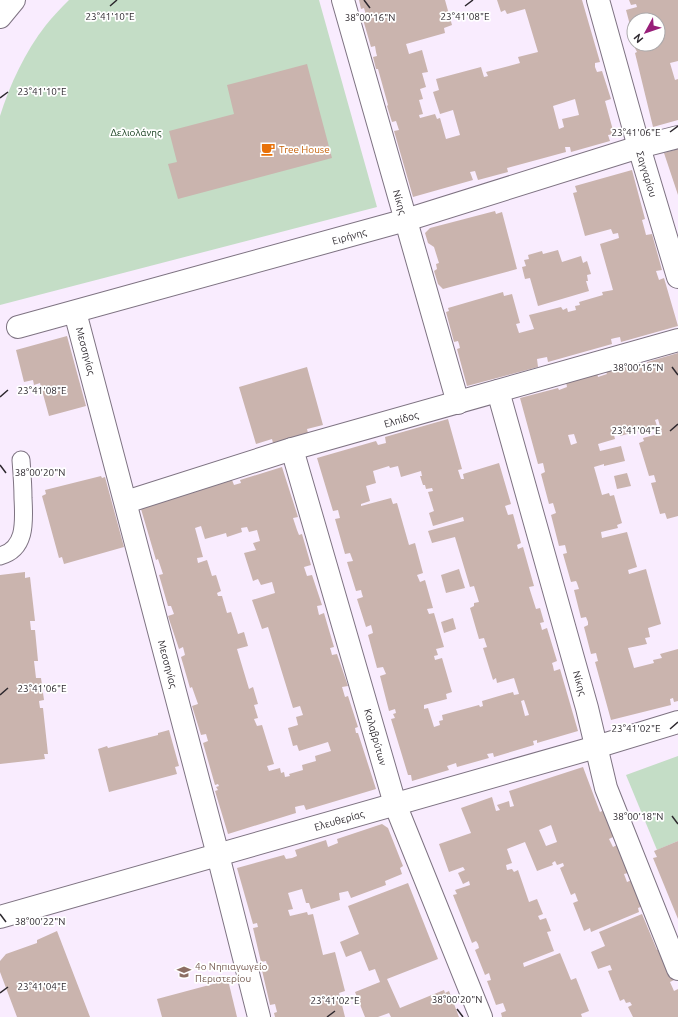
<svg xmlns="http://www.w3.org/2000/svg" width="678" height="1017" font-family="Ubuntu,sans-serif">
  <rect width="100%" height="100%" fill="#f9ecfe"/>
  <g fill="#c4ddc6">
    <path d="M69,0H319L377,207L0,305V116C10,84 25,52 46,25C53,16 61,8 69,0Z"/>
    <path d="M678,756V841L657,850L626,775Z"/>
  </g>
  <g fill="#cab4ae" fill-rule="evenodd">
    <path d="M359,0H445L452,25L444,28L445,33L406,44L409,54L422,50L428,72L422,73L426,87L420,89L423,99L419,100L423,114L419,115L420,118L435,114L437,119L440,118L446,139L460,135L453,110L440,114L433,92L439,90L436,79L481,67L484,77L488,76L486,72L520,63L518,57L538,52L525,9L507,14L505,10L501,12L497,0H582L600,62L595,63V67L597,72L602,71L611,99L605,101L614,134L608,135L610,141L571,152L570,147H565L566,152L507,168L508,172L478,180L475,171L470,172L473,180L413,197L394,131L399,130L396,121L392,122L387,106L388,105L378,69H376L373,57L377,56L376,52L375,46L371,47L362,16L366,15L364,8L361,9ZM575,99L579,115L562,119L564,127L559,129L553,106Z"/>
    <path d="M629,0H678V61L670,63L675,80L678,79V120L653,127L635,53L637,52L631,40L630,25L626,10L637,7L636,4L631,5ZM634,20H658V44H634Z"/>
    <path d="M307,64L332,158L178,199L168,164L177,162L169,131L234,114L227,85Z"/>
    <path d="M678,149V195L664,153Z"/>
    <path d="M632,170L645,219L642,220L645,231L646,235L652,234L662,270L656,271L659,280L664,278L678,326L621,342L620,337L615,338L611,339L612,344L548,362L547,357L537,359L538,367L467,386L457,349L460,348L459,344L458,341L454,342L446,312L449,311L448,308L503,292L504,296L512,294L520,323L516,324L519,333L534,329L529,315L561,307L563,310L567,308L568,312L576,310L575,306L580,305L579,302L603,295L602,292L613,290L600,244L619,238L618,233L613,234L611,229L585,236L573,193L577,192L575,186Z"/>
    <path d="M495,211L496,214L502,212L517,269L443,289L438,284L434,271L437,269L436,264L439,263L434,247L428,243L425,233L430,228Z"/>
    <path d="M558,250L562,262L581,256L583,263L587,261L591,274L587,275L588,281H586L589,291L538,306L530,278L525,279L522,267L526,266L524,260L529,259L528,255L542,251L543,254Z"/>
    <path d="M67,336L86,406L49,416L40,383L34,385L33,380L24,382L16,350Z"/>
    <path d="M678,353V516L667,519L665,513L660,514L651,483L656,482L654,475L649,476L639,443L644,441L643,438L662,433L658,419L655,420L657,426L620,436L619,433L614,435L615,439L598,444L600,451L621,446L625,461L604,466V464L594,467L602,495L609,493L610,496L614,495L622,523L617,525L618,528L601,532L602,538L627,532L637,567L628,570L629,574L646,569L661,624L648,628L650,637L645,638L647,644L628,648L634,668L654,663L653,660L662,658L660,654L678,649V701L674,702L673,698L670,699L671,705L611,720L595,662L598,661L596,653L591,654L584,627L588,625V622L586,617L581,618L574,590L579,589L577,583L576,581L571,582L563,554L567,553L565,545L559,546L551,515L556,513L553,503L549,504L541,474L545,472L543,463L538,464L520,398L558,388L559,390L567,387L566,382L597,373L598,377L607,374L606,372L638,363L639,365L642,364L643,367L648,366L647,362ZM574,434L577,443L571,445L568,435Z"/>
    <path d="M307,367L323,425L307,429L308,433L273,443L272,439L256,444L239,387Z"/>
    <path d="M448,419L462,469L458,470L461,479H464L463,474L499,463L511,504L505,506L508,515L513,514L521,543L517,545L518,549L523,547L534,586L529,587L536,609L540,608L544,622L540,623L541,626L542,630L547,628L557,661L552,663L553,666L554,671L560,669L578,731L537,743V740L533,741L534,745L494,757L493,753L487,754L489,758L457,767L456,763L447,766L449,770L412,781L411,775H408L391,719L395,718L393,714L396,713L395,709L389,711L380,676L386,674L383,667L377,668L368,635L373,633L371,625L366,627L357,599L363,597L362,594L361,590L356,591L347,562L353,561L350,553L345,554L335,519L340,518L338,510L333,511L317,458L376,441L378,445L386,443L385,437ZM389,466L390,468L398,466L401,477L421,471L422,476H420L423,485H425L426,489L432,488L433,491L428,492L434,511L429,513L433,526L463,517L464,521L428,531L432,543L455,537L470,587L474,586L479,602L474,603V606L470,608L479,639L484,638L487,647L483,648L493,680L496,678L497,683L514,678L519,694L514,695L513,692L482,701L483,706L480,707L479,705L442,715L443,720L439,721L440,725L434,727L428,708L424,709V705L447,699L446,694L452,692L442,658L435,660L434,656L438,655L436,649L444,647L434,613L429,614L427,609L433,608L425,580L420,582L417,575L423,573L415,543L409,545L397,503L393,504L391,498L361,506V504L370,501L366,486L376,483L373,471ZM524,700L529,715L525,716L521,701Z"/>
    <path d="M282,467L298,517L293,518L297,530L299,535L302,534L311,565L304,567L307,576L312,575L322,605L317,606L319,615L324,613L334,647L330,648L331,651L332,655L337,654L348,686L342,687L345,697L348,696L358,727L355,728L356,733H358L376,789L306,810L304,805L299,806L295,807L296,813L228,834L215,791L218,790L216,787L219,786L218,784L215,785L203,743L208,741L206,734L201,735L192,706L198,704L192,687L190,688L181,657L185,655L183,647L179,649L168,616L174,614L171,606H168L159,575L163,574L158,559L156,560L141,509L232,480L234,485L241,483L240,480ZM201,526L205,539L226,533L227,537L242,532L241,528L247,527L249,532L257,530L260,541L253,543L256,550L244,553L253,581L258,579L261,585L272,582L275,593L252,600L262,629L268,627L293,708L300,706L303,715L296,717L298,725L288,728L293,746L297,745L299,751L328,742L331,751L315,756L316,761L302,765L303,770L289,774L290,776L285,777L284,772L281,773L280,768L269,771L267,766L274,764L262,725L257,726L254,719L258,718L254,705L258,704L253,687L249,689L237,649L248,646L244,632L238,634L231,612L227,613L222,596H218L217,593L221,591L216,575L212,576L207,560L198,563L197,558L203,557L195,528Z"/>
    <path d="M627,473L631,486L617,489L614,476Z"/>
    <path d="M101,476L102,478L105,477L124,547L64,564L62,557L59,558L42,496L46,494L45,490Z"/>
    <path d="M459,569L465,588L446,593L441,575Z"/>
    <path d="M25,572V578L30,577L35,621H30L31,630H35L38,661H34L36,678H41L44,700L39,701L40,708H43L48,754H44L45,759L0,764V575Z"/>
    <path d="M453,618L456,629L444,633L441,622Z"/>
    <path d="M169,730L179,766L175,767L177,774L109,792L98,749L107,746L108,748L158,735V733Z"/>
    <path d="M583,767L600,812L604,810L615,836L609,839L613,847L617,845L628,873L624,874L627,882L632,880L643,906L638,908L639,912L591,932L590,928L584,931L573,903L578,901L575,893L571,895L560,868L564,866L563,863L557,865L555,861L552,863L553,865L537,871L525,842L507,849L512,863L506,865L507,870L512,869L514,872L518,870L529,902L537,899L543,914L538,916L540,920L546,918L551,931L547,932L554,951L523,963L524,967L560,953L571,980L576,978L589,1011L581,1014L582,1017H502L501,1013L506,1011L503,1003L496,1005L487,981L491,980L489,973L485,975L475,950L479,948L478,944L476,941L472,943L453,895L457,894L455,890L470,885L469,881L463,884L458,873L465,870L463,867L449,872L439,844L471,833L461,808L492,797L496,811L500,810L497,805L509,801L510,807L514,806L509,791ZM551,825L557,842L546,846L539,830Z"/>
    <path d="M382,824L388,828L403,866L400,868L402,874L385,881L386,885L351,898L348,891L339,893L340,900L311,909L309,903H306L302,889L288,893L293,909L288,910L290,916L307,912L308,915L313,914L323,955L335,952L345,991L339,993L345,1017H275L274,1013L277,1012L275,1004L270,1005L261,966L267,965L266,961L261,962L253,928L258,927L257,923L253,924L237,868L284,855L286,859L292,858L297,856L295,850L326,840L328,847L338,843L337,839Z"/>
    <path d="M678,841V919L653,858L657,857L654,851Z"/>
    <path d="M408,883L438,959L387,979L400,1008L444,990L445,993L449,991L459,1017H391L389,1013L378,1017H365L355,992L380,982L375,969L369,971L361,951L346,957L340,942L359,934L348,906Z"/>
    <path d="M642,914L657,950L661,948L674,980L670,982L674,991L678,989V1017H633L628,1007L632,1005L630,1002L626,1003L624,999L620,1001L608,971L612,970L610,965L598,969L591,952L605,946L599,932Z"/>
    <path d="M57,931L90,1017H17L0,972V961L6,954L37,943V940Z"/>
    <path d="M228,980L237,1017H162L157,999Z"/>
  </g>
  <g fill="none" stroke-linecap="round" stroke-linejoin="round">
    <defs>
      <path id="lane" d="M0,556C27,549 24,520 23,498C23,485 22,473 21,460"/>
      <g id="street">
        <path d="M343,0L458,403"/>
        <path d="M598,0L639,147L678,277"/>
        <path d="M75,312L218,855L259,1017"/>
        <path d="M18,327L406,220L639,147L678,137"/>
        <path d="M498,391L587,708L606,788L678,969"/>
        <path d="M292,449L395,804L481,1017"/>
        <path d="M126,502L292,449L678,340"/>
        <path d="M0,917L596,747L678,722"/>
      </g>
      <path id="secondary" d="M0,17L14,0"/>
    </defs>
    <use href="#lane" stroke="#7e7382" stroke-width="19"/>
    <use href="#street" stroke="#7e7382" stroke-width="24"/>
    <use href="#secondary" stroke="#7e7382" stroke-width="24"/>
    <use href="#lane" stroke="#fff" stroke-width="17"/>
    <use href="#street" stroke="#fff" stroke-width="22"/>
    <use href="#secondary" stroke="#fff" stroke-width="22"/>
  </g>
  <path fill="none" stroke="#2d282e" stroke-width="1.5" d="M364,0L370,8M110,6L117,0M465,6L473,0M0,98L8,92M670,132L678,126M672,367L678,375M0,397L8,390M670,431L678,424M0,465L6,473M0,695L8,688M670,729L678,722M672,816L678,824M0,914L6,922M0,993L8,987M457,1009L463,1017M327,1017L335,1011"/>
  <defs>
    <symbol id="cafe-bare" viewBox="-9 -9 18 18"><path d="M-5.5-4.5H6V0H3Q3 3.5 0 3.5H-2.5Q-5.5 3.5-5.5 0ZM3-3.2v2h1.7v-2ZM-6 4.5H4V6H-6Z" fill="#e8710a" stroke="#fff" stroke-width="2.5" paint-order="stroke"/></symbol>
    <symbol id="school-bare" viewBox="-9 -9 18 18"><path d="M0-5L7-2L0 1L-7-2ZM-4 1L0 2.5L4 1V4Q0 6-4 4Z" fill="#8d6e63" stroke="#fff" stroke-width="2.5" paint-order="stroke"/></symbol>
  </defs>
  <g fill-rule="evenodd">
    <use href="#cafe-bare" x="258" y="139" width="20" height="20"/>
    <use href="#school-bare" x="174" y="962" width="20" height="20"/>
  </g>
  <g text-anchor="middle" stroke-width="3.5" stroke-linejoin="round" paint-order="stroke">
    <g font-size="10" fill="#0e3816" stroke="#fff">
      <text x="136" y="136">Δελιολάνης</text>
    </g>
    <g font-size="10" fill="#c56008" stroke="#fff" text-anchor="start">
      <text x="279" y="153">Tree House</text>
    </g>
    <g font-size="10" fill="#2d282e" stroke="#fff">
      <text transform="translate(647 174) rotate(73)" y="4">Σαγγαρίου</text>
      <text transform="translate(400 202) rotate(74)" y="4">Νίκης</text>
      <text transform="translate(349 236) rotate(-16)" y="4">Ειρήνης</text>
      <text transform="translate(86 351) rotate(75)" y="4">Μεσσηνίας</text>
      <text transform="translate(401 419) rotate(-16)" y="4">Ελπίδος</text>
      <text transform="translate(168 664) rotate(75)" y="4">Μεσσηνίας</text>
      <text transform="translate(580 683) rotate(74)" y="4">Νίκης</text>
      <text transform="translate(376 737) rotate(74)" y="4">Καλαβρύτων</text>
      <text transform="translate(339 820) rotate(-16)" y="4">Ελευθερίας</text>
    </g>
    <g font-size="10" fill="#785e54" stroke="#fff" text-anchor="start">
      <text x="195" y="970">4ο Νηπιαγωγείο<tspan x="195" dy="12">Περιστερίου</tspan></text>
    </g>
  </g>
  <g font-size="10" text-anchor="middle" fill="#2d282e" stroke="#fff" stroke-width="3.5" stroke-linejoin="round" paint-order="stroke">
    <text x="465" y="20">23°41'08"E</text>
    <text x="110" y="20">23°41'10"E</text>
    <text x="370" y="21">38°00'16"N</text>
    <text x="42" y="95">23°41'10"E</text>
    <text x="636" y="136">23°41'06"E</text>
    <text x="638" y="371">38°00'16"N</text>
    <text x="42" y="394">23°41'08"E</text>
    <text x="636" y="434">23°41'04"E</text>
    <text x="40" y="476">38°00'20"N</text>
    <text x="42" y="692">23°41'06"E</text>
    <text x="636" y="732">23°41'02"E</text>
    <text x="638" y="820">38°00'18"N</text>
    <text x="40" y="925">38°00'22"N</text>
    <text x="42" y="990">23°41'04"E</text>
    <text x="457" y="1003">38°00'20"N</text>
    <text x="335" y="1004">23°41'02"E</text>
  </g>
  <g transform="translate(646 32) rotate(230)"><circle r="19" fill="#ffffff" stroke="#aba9ab"/>
  <path d="M0-3L7 15L0 10L-7 15Z" fill="#981f79"/>
  <text y="-6" font-size="11" font-weight="bold" text-anchor="middle" fill="#2d282e">N</text>
  </g>
</svg>
